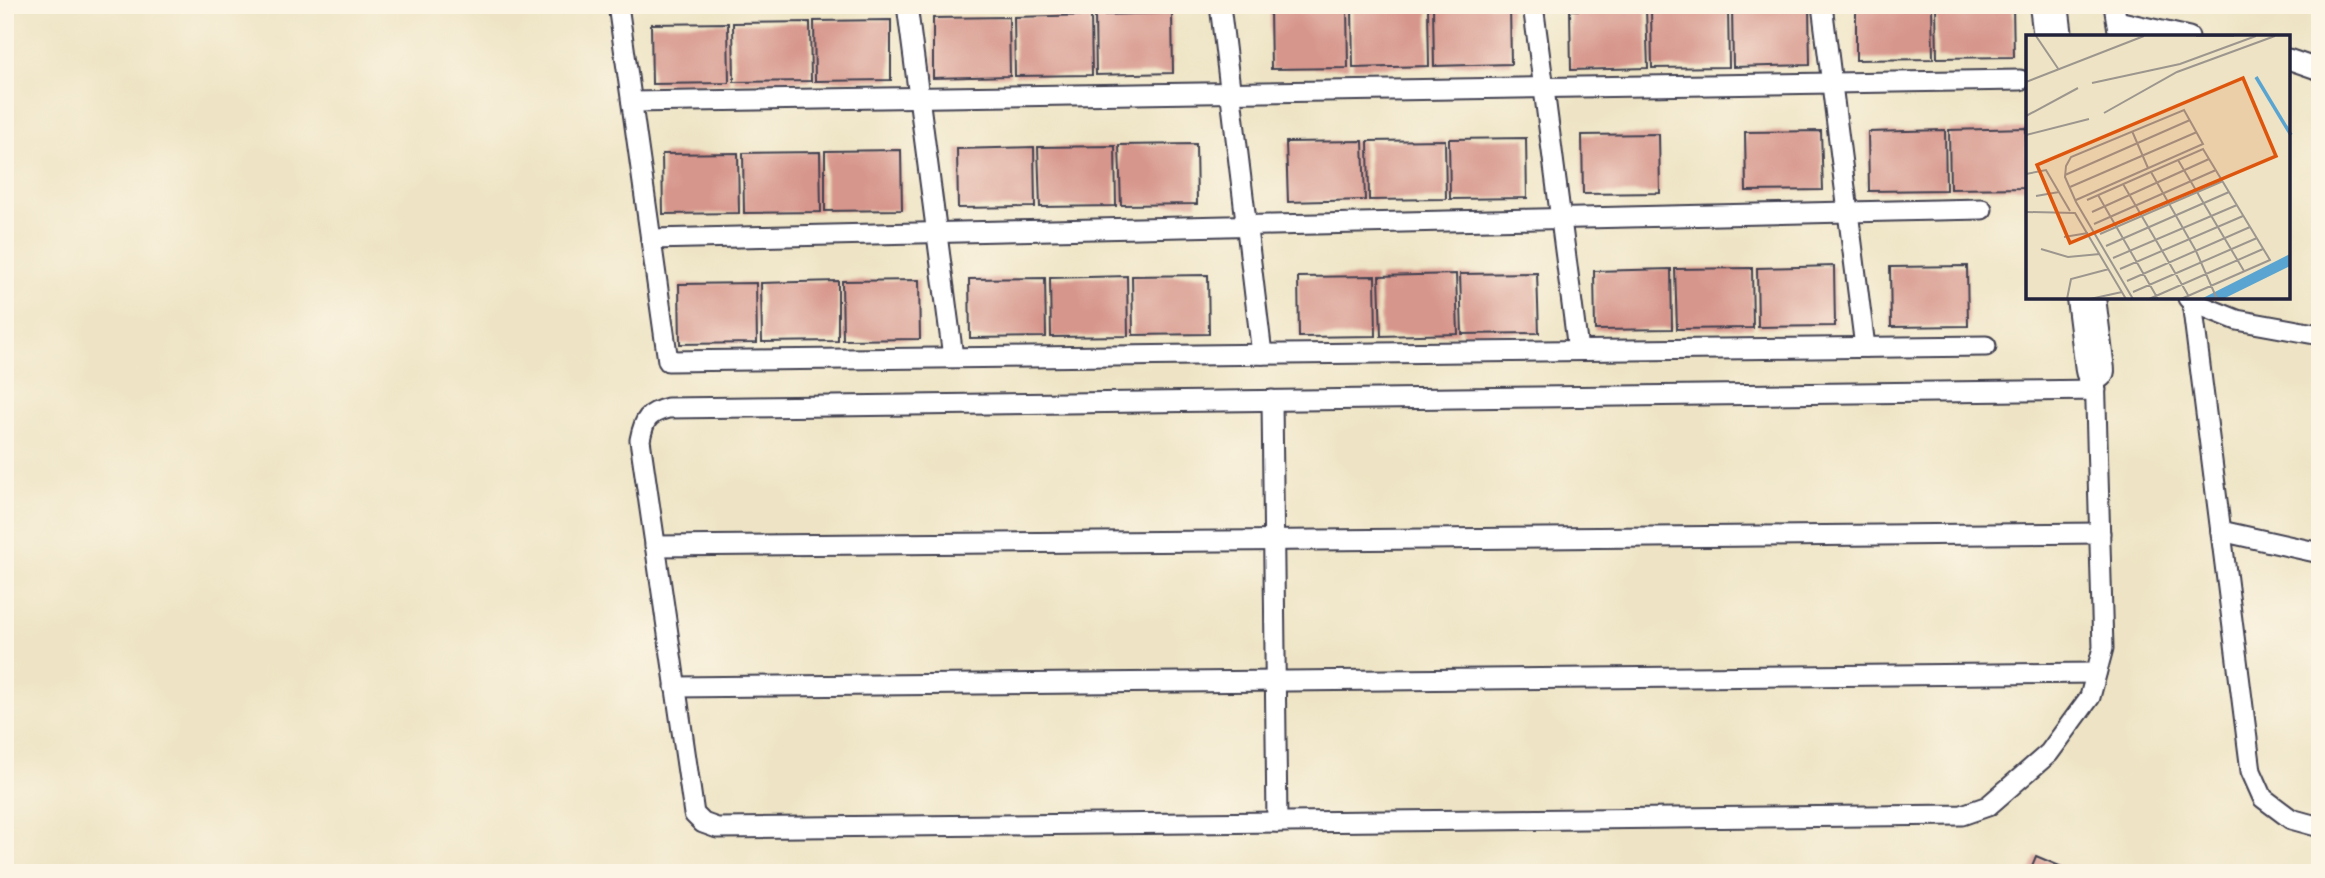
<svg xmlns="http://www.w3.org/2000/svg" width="2325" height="878" font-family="'Patrick Hand',sans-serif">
  <rect width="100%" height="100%" fill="#fcf5e5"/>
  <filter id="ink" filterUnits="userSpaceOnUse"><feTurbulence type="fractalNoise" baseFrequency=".0143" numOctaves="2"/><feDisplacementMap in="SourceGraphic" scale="14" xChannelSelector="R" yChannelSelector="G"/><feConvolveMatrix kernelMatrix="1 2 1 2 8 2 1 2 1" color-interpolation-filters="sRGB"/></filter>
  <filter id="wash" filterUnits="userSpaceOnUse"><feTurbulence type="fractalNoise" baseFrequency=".00686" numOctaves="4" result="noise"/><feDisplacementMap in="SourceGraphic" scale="28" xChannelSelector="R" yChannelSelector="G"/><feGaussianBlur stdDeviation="1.57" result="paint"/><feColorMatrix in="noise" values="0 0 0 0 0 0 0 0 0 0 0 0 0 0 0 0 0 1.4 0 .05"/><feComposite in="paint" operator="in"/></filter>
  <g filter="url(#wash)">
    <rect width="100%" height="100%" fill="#eee4c5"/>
    <g id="blocks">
      <g fill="#d7968c">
        <path d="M1510,5L1511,64L1434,66L1433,6Z"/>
        <path d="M1856,5H1932L1933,59L1856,60Z"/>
        <path d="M1936,5H2013L2014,57L1937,58Z"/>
        <path d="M1809,6L1810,65L1733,67L1732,7Z"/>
        <path d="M1428,7L1429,66L1353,68L1352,8Z"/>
        <path d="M1347,8L1348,68L1271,69L1270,9Z"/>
        <path d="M1728,8L1729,67L1652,68L1651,9Z"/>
        <path d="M1646,9L1648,68L1571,70L1570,10Z"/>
        <path d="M1172,13L1173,73L1096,75L1095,15Z"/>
        <path d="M1091,15L1092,75L1015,76L1014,17Z"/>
        <path d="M1009,17L1010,76L933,78V18Z"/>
        <path d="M891,20V80L815,81L814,21Z"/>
        <path d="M810,22L811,81L734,82L733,23Z"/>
        <path d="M728,23L729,83L652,84L651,24Z"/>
        <path d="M2026,128L2027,188L1950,189L1949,130Z"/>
        <path d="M1945,130L1946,190L1869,191L1868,132Z"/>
        <path d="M1821,131L1823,190L1746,191L1745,132Z"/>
        <path d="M1659,134L1660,193L1583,194L1582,135Z"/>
        <path d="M1526,138L1527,198L1450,199L1449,139Z"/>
        <path d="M1445,140L1446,199L1369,200L1368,141Z"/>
        <path d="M1363,141L1365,200L1288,202L1286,142Z"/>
        <path d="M1196,144L1197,204L1121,205L1119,145Z"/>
        <path d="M1115,146L1116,206L1040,207L1038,147Z"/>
        <path d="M1034,147L1035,207L958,208L957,149Z"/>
        <path d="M901,150L902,210L825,211V151Z"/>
        <path d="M820,152L821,212L744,213L743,153Z"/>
        <path d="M738,153L739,213L663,214L662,154Z"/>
        <path d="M1834,266L1835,326L1758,327L1757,268Z"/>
        <path d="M1967,266L1968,326L1891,327L1890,267Z"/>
        <path d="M1752,268L1753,328L1677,329L1675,269Z"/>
        <path d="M1671,269L1672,329L1595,330L1594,271Z"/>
        <path d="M1537,273L1539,333L1462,334L1460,274Z"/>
        <path d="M1456,274L1458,334L1381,336L1379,276Z"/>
        <path d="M1208,275L1209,334L1133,335L1132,276Z"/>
        <path d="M1127,276L1128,336L1051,337L1050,278Z"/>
        <path d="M1375,276L1376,336L1299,337L1298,277Z"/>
        <path d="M1045,278L1046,337L970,338L969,279Z"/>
        <path d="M919,280L920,339L843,340L842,281Z"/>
        <path d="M838,281V341L762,342L761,283Z"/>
        <path d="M756,283L757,343L680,344L679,284Z"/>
        <path d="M2036,856L2076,873H2029Z"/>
      </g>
    </g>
  </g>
  <g filter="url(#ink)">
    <use href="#blocks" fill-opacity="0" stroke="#413f50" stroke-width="2"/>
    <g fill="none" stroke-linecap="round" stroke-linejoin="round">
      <defs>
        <g id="lane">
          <path d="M618,5L668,361L1986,346"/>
          <path d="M907,5L953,357"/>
          <path d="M1220,5L1262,354"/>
          <path d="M1533,5L1578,350"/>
          <path d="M1822,5L1865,347"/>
          <path d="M2114,5L2119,37"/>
          <path d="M2117,21L2189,37"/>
          <path d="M2288,59L2320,70"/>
          <path d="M632,102L2020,80"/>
          <path d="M651,239L1982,209"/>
          <path d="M2188,298L2192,302L2237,320L2320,335"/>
          <path d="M2192,302L2251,771L2263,798L2291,819L2320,827"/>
          <path d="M2095,370L2103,648L2090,697L2049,753L1988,806L1962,815L717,828L703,823L694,814L640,440C644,419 648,413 668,408L2096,390"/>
          <path d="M1272,400L1277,822"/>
          <path d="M2221,531L2320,553"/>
          <path d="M655,546L2100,533"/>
          <path d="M675,687L2096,673"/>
        </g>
        <g id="street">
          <path d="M2049,5L2053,37"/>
          <path d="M2086,298L2095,370"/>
        </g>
      </defs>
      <use href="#lane" stroke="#413f50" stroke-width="23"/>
      <use href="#street" stroke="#413f50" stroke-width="42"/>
      <use href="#lane" stroke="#fff" stroke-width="19"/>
      <use href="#street" stroke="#fff" stroke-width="38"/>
    </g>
  </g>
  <g transform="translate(2026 35)">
    <rect width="264" height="264" fill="#eee4c5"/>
    <path d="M264,219V231L197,264H175Z" fill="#59a4d1"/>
    <path fill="none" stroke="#59a4d1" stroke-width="3.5" d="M230,42L265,100"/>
    <path fill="none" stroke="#9c968e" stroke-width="2" d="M10,1L33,35M170,1H208M0,47L118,1M66,48L154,29L230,1M78,78L151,37L249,1M0,81L52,53M106,96L122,133M0,100L63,84M152,125L218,236M125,137L170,216L191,264M0,139L20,135L44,176M39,140L164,85M97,149L162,260M44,152L171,97M72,160L132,264M10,161L33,157M50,165L177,109L158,75L45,122L40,131L39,142L50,167L107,264M61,165L177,114L244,225L155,264M0,177L49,178L100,264M66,177L183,124M68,189L190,135M74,199L197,146M38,202L62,198M80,211L203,157M15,214L42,222L74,219M87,223L211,170M94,234L217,181M101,246L224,192M107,257L231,203M41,264L45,244L83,234M64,264L96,257M123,264L237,214"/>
    <path fill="#de560e" fill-opacity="0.15" stroke="#de560e" stroke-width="3.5" d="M217,43L250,121L44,208L11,130Z"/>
    <rect width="264" height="264" fill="none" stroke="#22223b" stroke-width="3.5"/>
  </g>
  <rect width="2325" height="878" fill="none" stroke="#fcf5e5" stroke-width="28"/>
</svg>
